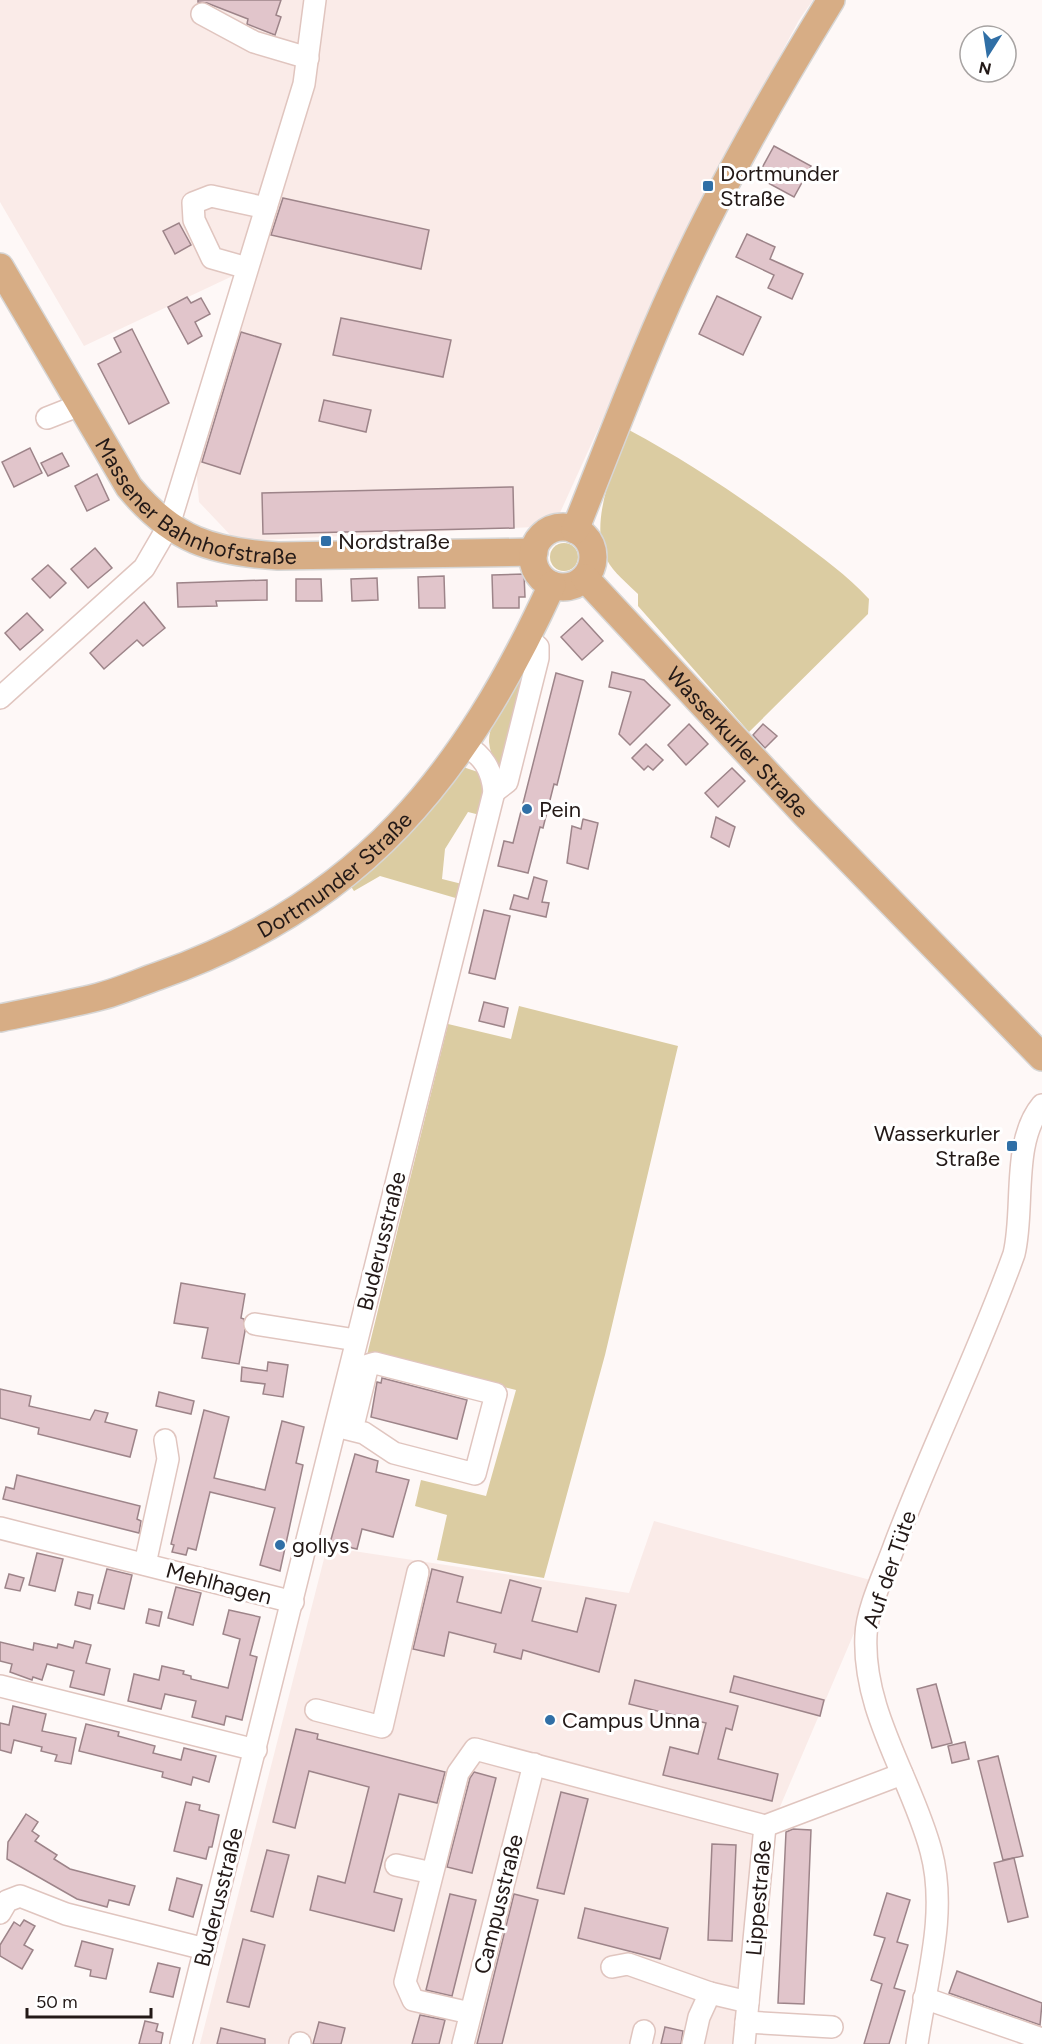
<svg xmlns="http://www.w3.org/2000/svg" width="1042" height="2044" font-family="Figtree,sans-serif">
  <rect width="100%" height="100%" fill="#fef8f7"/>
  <g fill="#faebe8">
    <path d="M0,0H813L799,20L701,203L554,526L236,541L199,502L196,465L258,264L84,346L0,202Z"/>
    <path d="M654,1521L874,1581L863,1612L771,1828L737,2044H200L327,1547L629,1593Z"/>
  </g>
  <g fill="#dbcca2">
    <path d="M629,430C687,461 742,498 795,537C821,557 847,575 869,599L868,614L749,732L638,606V594C628,584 613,572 607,560C588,522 614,466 629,430Z"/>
    <circle cx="564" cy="557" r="14"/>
    <path d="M529,659L503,776C497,765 490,755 489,742C488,719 518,679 529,659Z"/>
    <path d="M463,767L481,773L486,785L480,815L468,812L445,849L442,879L462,884L459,899L380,876L354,891L350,885Z"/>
    <path d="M519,1006L678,1046L605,1355L544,1578L437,1560L447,1515L415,1506L421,1480L486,1496L516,1390L367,1355L448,1024L511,1039Z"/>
  </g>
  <g fill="#e1c5cb" stroke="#9d8489" stroke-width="1.5">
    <path d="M198,0H281L276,15L281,17L275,35L247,24L248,19L207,3L198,2Z"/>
    <path d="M774,146L811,166L794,197L757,177Z"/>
    <path d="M283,198L429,230L421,269L271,235Z"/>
    <path d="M179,223L191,245L175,254L163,231Z"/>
    <path d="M747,234L775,247L770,259L803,274L792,299L768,288L774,275L736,257Z"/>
    <path d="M717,296L761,317L743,355L699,334Z"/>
    <path d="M187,297L191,303L201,298L210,314L195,322L202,336L188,344L168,307Z"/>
    <path d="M341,318L451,340L443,377L333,355Z"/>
    <path d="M132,329L169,403L129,424L98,364L121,352L114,338Z"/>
    <path d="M241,332L281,344L240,474L202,462Z"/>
    <path d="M324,400L371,410L366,432L319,421Z"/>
    <path d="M30,448L42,473L14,487L2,462Z"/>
    <path d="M62,453L69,466L48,476L41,463Z"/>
    <path d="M97,474L109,500L87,511L75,486Z"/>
    <path d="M513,487L514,528L263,534L262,493Z"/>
    <path d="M95,548L112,568L88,588L71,569Z"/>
    <path d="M48,565L66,583L50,598L32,579Z"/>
    <path d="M524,574L525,597H519V608H493L492,575Z"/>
    <path d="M444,576L445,608H419L418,577Z"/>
    <path d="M377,578L378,600L352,601L351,579Z"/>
    <path d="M296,579H321L322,601H296Z"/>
    <path d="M267,580V600L216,601L217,606L178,607L177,583Z"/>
    <path d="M144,602L165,628L143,646L137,640L104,669L90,653Z"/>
    <path d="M27,613L43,630L20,650L5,633Z"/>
    <path d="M582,618L603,641L582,660L561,637Z"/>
    <path d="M612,672L644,680L670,705L630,745L619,734L631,692L609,687Z"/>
    <path d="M556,673L583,681L557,785L554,784L543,828L540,827L528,873L498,866L504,841L513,843Z"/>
    <path d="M689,724L708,744L686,765L668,745Z"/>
    <path d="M763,724L777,736L765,748L753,735Z"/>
    <path d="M646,744L663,760L653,770L648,766L644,770L632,758Z"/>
    <path d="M732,768L745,781L718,807L705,793Z"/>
    <path d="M716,817L735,827L729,847L711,837Z"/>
    <path d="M583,819L598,823L588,869L567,863L572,826L581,829Z"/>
    <path d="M534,877L547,881L542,902L549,903L546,917L510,909L514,895L528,899Z"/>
    <path d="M484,910L510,916L495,979L469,973Z"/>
    <path d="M484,1002L508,1008L504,1027L479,1021Z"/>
    <path d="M181,1283L245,1294L241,1318L244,1319L245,1331L239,1364L202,1358L208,1328L174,1323Z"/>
    <path d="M268,1362L288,1365L283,1397L263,1394L265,1384L241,1381L242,1367L267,1371Z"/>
    <path d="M382,1378L467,1400L457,1439L371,1417L377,1382L381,1383Z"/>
    <path d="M0,1389L31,1396L29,1406L90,1420L95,1410L108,1413L105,1422L137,1430L130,1457L38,1434L39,1428L0,1418Z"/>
    <path d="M159,1392L194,1401L191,1414L156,1406Z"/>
    <path d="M204,1410L229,1417L214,1478L265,1490L282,1421L304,1427L296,1463L303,1465L280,1571L260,1565L275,1508L210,1492L196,1550L188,1548L186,1555L172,1552L174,1545L171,1544Z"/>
    <path d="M355,1454L378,1461L376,1472L409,1480L393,1537L362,1529L357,1549L330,1543Z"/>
    <path d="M17,1475L140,1506L137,1519L141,1521L139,1533L3,1499L6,1487L14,1489Z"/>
    <path d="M37,1553L63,1559L55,1591L29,1585Z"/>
    <path d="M107,1569L132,1575L124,1609L98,1603Z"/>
    <path d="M432,1569L463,1577L457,1602L501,1613L510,1580L541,1588L532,1621L577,1632L586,1598L616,1605L599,1672L523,1650L521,1659L494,1652L496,1644L449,1632L444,1656L413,1649Z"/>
    <path d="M9,1574L24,1578L20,1591L5,1588Z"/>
    <path d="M176,1587L201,1593L193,1625L168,1618Z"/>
    <path d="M78,1592L93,1595L90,1609L75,1605Z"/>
    <path d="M149,1609L162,1612L159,1626L146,1623Z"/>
    <path d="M229,1610L260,1617L250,1655L257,1657L242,1720L226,1716L224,1725L192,1717L196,1701L165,1694L161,1709L128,1701L134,1674L159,1680L162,1666L184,1671L183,1674L191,1676V1679L228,1688L240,1639L223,1634Z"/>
    <path d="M75,1641L91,1645L86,1663L110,1669L104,1695L70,1687L74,1671L47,1664L42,1680L33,1677L32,1680L10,1672L12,1664L0,1661V1642L33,1650L34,1643L57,1648L58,1644L73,1648Z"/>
    <path d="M734,1676L824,1700L820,1716L730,1692Z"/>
    <path d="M635,1680L738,1706L732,1730L726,1728L718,1759L778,1774L772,1801L663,1775L670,1747L698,1754L706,1723L629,1704Z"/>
    <path d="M936,1684L952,1743L932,1748L917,1689Z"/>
    <path d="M13,1706L46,1714L42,1731L76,1738L71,1764L55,1761L57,1755L41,1751L42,1747L14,1740L11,1753L0,1750V1723L9,1725Z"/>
    <path d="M86,1724L119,1732L118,1736L155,1746L153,1753L181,1760L184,1748L216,1756L209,1782L193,1777L191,1785L162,1777L163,1772L79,1751Z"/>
    <path d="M296,1729L318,1734L317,1739L445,1772L437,1803L399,1794L374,1892L402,1899L394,1931L310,1910L318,1876L345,1883L369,1787L309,1771L295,1828L273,1822Z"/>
    <path d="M965,1742L969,1759L952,1763L948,1746Z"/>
    <path d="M998,1756L1023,1856L1003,1860L978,1761Z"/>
    <path d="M474,1772L496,1778L472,1873L447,1867L470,1778Z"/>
    <path d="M561,1792L588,1799L564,1894L537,1888Z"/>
    <path d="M186,1802L200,1805L199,1810L219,1815L212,1847H209L206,1859L174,1851Z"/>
    <path d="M26,1814L38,1822L32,1831L39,1836L35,1841L57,1855L54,1859L70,1869L135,1886L129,1905L109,1900L107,1907L77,1899L7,1859L8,1842Z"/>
    <path d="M793,1829L811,1830L804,2004L778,2003L786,1832Z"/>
    <path d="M712,1844L736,1845L732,1941L708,1940Z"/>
    <path d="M267,1850L289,1855L273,1917L251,1911Z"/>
    <path d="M1014,1858L1028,1917L1008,1922L994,1863Z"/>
    <path d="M177,1878L202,1885L193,1917L169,1910Z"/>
    <path d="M887,1893L910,1900L897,1942L908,1945L894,1988L905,1991L889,2044H864L882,1984L871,1980L885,1938L874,1935Z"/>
    <path d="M450,1894L476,1900L452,1996L426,1990Z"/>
    <path d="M514,1894L538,1900L502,2044H477Z"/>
    <path d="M585,1908L668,1928L660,1959L578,1938Z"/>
    <path d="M24,1920L35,1926L24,1945L33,1950L22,1969L0,1956V1945L14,1922L20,1926Z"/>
    <path d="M243,1939L265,1945L249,2007L227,2002Z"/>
    <path d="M82,1941L113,1949L106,1979L90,1976L91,1970L75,1966Z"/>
    <path d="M158,1963L180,1968L173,1997L150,1992Z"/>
    <path d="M957,1971L1042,2003L1040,2025L949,1993Z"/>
    <path d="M420,2015L445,2020L439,2044H412Z"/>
    <path d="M145,2021L158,2024L156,2031L163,2033L161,2044H139Z"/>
    <path d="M319,2022L345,2028L341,2044H313Z"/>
    <path d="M665,2027L683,2031L681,2044H661Z"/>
    <path d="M221,2028L265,2039V2044H217Z"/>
  </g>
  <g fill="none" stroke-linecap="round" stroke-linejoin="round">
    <defs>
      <g id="minor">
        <path d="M202,14L254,42L308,58"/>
        <path d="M247,268L212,258L194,220L193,203L211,196L266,208"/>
        <path d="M47,418L80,405"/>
        <path d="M0,698L144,568L169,525L304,84L315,0"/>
        <path d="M494,792L507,782L538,658V647L526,636"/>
        <path d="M255,1324L356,1340"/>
        <path d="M336,1426L364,1433L394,1453L475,1474L496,1394L375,1363L368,1365L352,1430"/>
        <path d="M0,1528L293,1602"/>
        <path d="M145,1564L168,1459L165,1440"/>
        <path d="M0,1686L256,1750"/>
        <path d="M316,1710L382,1727L418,1572"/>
        <path d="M765,1826L902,1774"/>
        <path d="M396,1865L432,1873"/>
        <path d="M0,1913L7,1901L20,1896L66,1914L205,1949"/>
        <path d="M612,1967L628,1964L710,1993"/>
        <path d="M924,1998L1042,2039"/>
        <path d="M470,2013L413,2000L405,1982L458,1773L475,1749L765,1826"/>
        <path d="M746,2022L832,2027"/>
        <path d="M181,2044L494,792C492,769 483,756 464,744"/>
        <path d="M300,2044V2043"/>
        <path d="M463,2044L534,1764"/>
        <path d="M641,2044L644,2031"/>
        <path d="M693,2044L699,2017L710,1993L748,2002"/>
        <path d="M744,2044L765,1826"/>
        <path d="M917,2044C926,1981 948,1914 931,1851C912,1779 862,1712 866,1635C867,1608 886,1570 895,1544C932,1446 979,1352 1014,1254C1025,1209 1011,1142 1042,1105"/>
      </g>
      <g id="major">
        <path id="s1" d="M0,267L129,487C173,540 212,552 278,556L534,552"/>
        <circle cx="563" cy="557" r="30"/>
        <path d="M575,530C612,438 646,345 689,256C731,168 780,83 831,0"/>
        <path id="s2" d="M585,578L805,814L1042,1057"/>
        <path id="s3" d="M0,1018C33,1011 66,1005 98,997C118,992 138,983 158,976C361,905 465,775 552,585"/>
      </g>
    </defs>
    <use href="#minor" stroke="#e0c5bf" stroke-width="24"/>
    <use href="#major" stroke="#d7d6d5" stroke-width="30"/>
    <use href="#minor" stroke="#fff" stroke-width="21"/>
    <use href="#major" stroke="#d7ad85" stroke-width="27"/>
  </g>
  <g fill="#306fa6" stroke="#fff" stroke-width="2">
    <rect x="702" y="180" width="12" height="12" rx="3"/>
    <rect x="320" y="535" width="12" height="12" rx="3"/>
    <circle cx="527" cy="809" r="6"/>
    <rect x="1006" y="1140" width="12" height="12" rx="3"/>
    <circle cx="280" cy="1545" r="6"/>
    <circle cx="550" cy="1720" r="6"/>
  </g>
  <g text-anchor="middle" stroke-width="6" stroke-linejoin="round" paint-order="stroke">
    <g font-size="22" fill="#231917" stroke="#fff" text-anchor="start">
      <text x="720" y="181">Dortmunder<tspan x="720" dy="25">Straße</tspan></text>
      <text x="338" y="549">Nordstraße</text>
      <text x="539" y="817">Pein</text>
      <text x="1000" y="1141" text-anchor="end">Wasserkurler<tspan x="1000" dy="25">Straße</tspan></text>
      <text x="292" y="1553">gollys</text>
      <text x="562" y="1728">Campus Unna</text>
    </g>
    <g font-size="22" fill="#231917" stroke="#fff">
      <text dy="8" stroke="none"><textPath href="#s1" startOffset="322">Massener Bahnhofstraße</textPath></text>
      <text dy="8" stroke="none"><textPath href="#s2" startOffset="224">Wasserkurler Straße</textPath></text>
      <text dy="8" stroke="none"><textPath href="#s3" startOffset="369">Dortmunder Straße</textPath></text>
      <text transform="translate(381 1241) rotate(-76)" y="8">Buderusstraße</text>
      <text transform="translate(889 1569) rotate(-71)" y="8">Auf der Tüte</text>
      <text transform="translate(219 1583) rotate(15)" y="8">Mehlhagen</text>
      <text transform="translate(218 1897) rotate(-76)" y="8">Buderusstraße</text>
      <text transform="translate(758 1898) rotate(-85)" y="8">Lippestraße</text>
      <text transform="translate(498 1904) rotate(-76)" y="8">Campusstraße</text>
    </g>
  </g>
  <g transform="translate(988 54) rotate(192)"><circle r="28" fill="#ffffff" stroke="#a7a3a2" stroke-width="1.5"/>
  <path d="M0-4.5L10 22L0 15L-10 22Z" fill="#306fa6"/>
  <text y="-9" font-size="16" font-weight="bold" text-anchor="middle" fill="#231917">N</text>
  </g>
  <path d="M27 2008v9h124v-9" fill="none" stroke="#231917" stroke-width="3"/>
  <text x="36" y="2008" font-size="18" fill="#231917" stroke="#ffffff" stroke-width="4.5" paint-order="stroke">50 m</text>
</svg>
